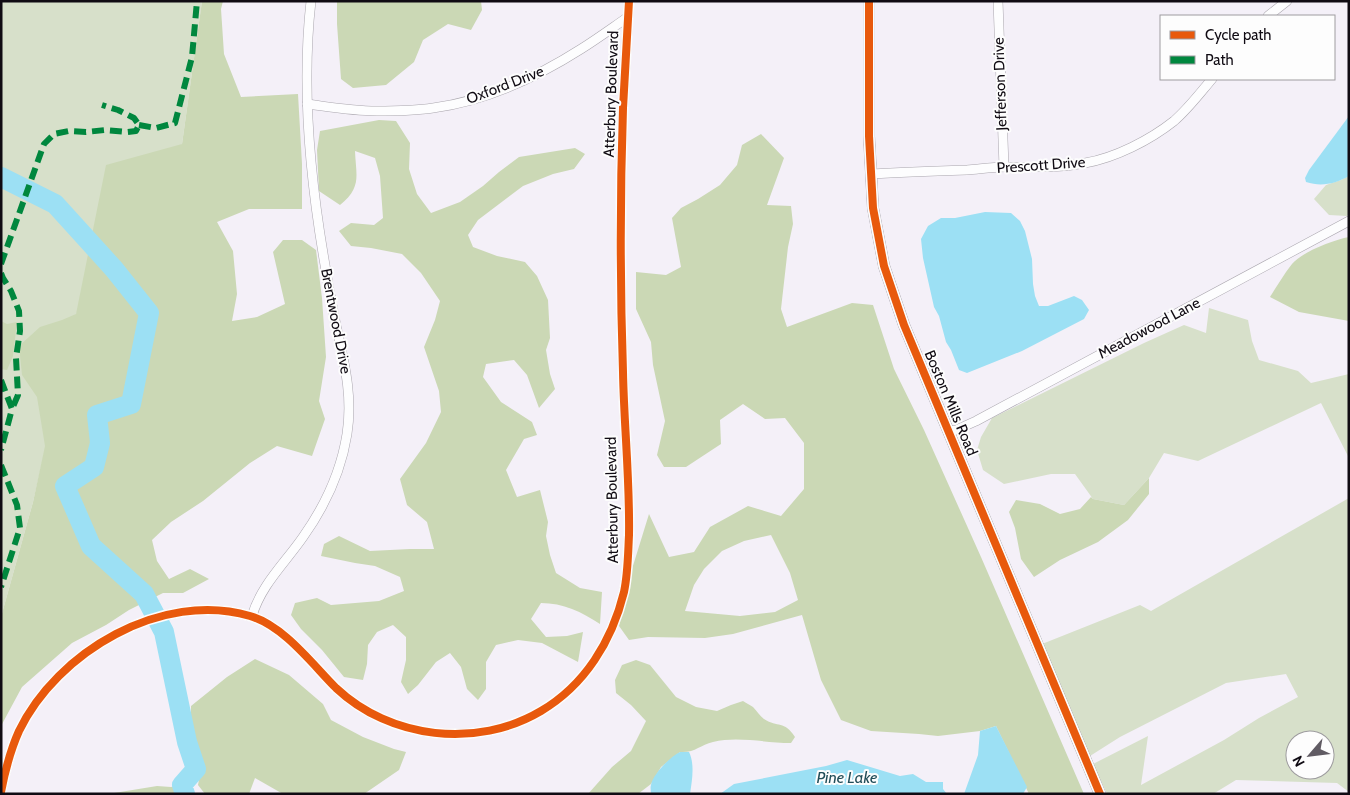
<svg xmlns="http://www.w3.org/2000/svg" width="1350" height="795" font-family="Cabin,sans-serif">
  <rect width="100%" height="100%" fill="#f4f0f8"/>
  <g fill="#d7e0ca" fill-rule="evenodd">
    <path d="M1,1H202L182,144L76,314L33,502L1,617Z"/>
    <path d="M1349,176V214L1347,216L1329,215L1314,199L1326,185L1341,180Z"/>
    <path d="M1209,308L1248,320L1252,341L1259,360L1298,371L1311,383L1349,374V458L1321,403L1198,461L1164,453L1149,478L1124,505L1093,499L1075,474H1051L1004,484L983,470L977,450L981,437L992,418L1144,343L1184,325L1206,333Z"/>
    <path d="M1349,498V792L1337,783L1236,780L1213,794H1107L1093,764L1148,736L1141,785L1224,740L1259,718L1298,697L1286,674L1226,683L1120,737L1090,756L1042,644L1140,605L1151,611ZM1295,740H1325V770H1295Z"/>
  </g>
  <g fill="#cbd8b5" fill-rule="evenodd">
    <path d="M202,1H223L221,9L224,54L241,97L298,94L302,164V209H249L217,222L233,251L237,294L232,321L257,317L285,304L273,252L283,240H302L316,250L322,298L326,357L319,401L325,419L312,456L277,446L250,463L203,501L171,522L152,540L157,561L169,579L190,569L209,579L183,593H163L129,610L106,625L72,643L22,687L1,726V617L33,502L45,446L37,397L22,375L19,346L40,327L62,320L76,314L106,165L182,144Z"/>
    <path d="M337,1H481L482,10L471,30L448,24L423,40L414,62L386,85L353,88L341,79L337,24Z"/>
    <path d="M379,120L396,121L410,143L409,169L417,194L431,213L460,202L483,186L499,172L519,157L575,148L585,154L574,169L553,174L523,186L478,220L468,235L473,247L497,256L525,262L537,276L548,300L550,338L546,350L550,374L555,389L539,408L527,375L514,360L486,364L483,377L501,402L532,422L537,435L524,439L506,470L517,497L540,490L548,522L546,536L550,555L556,573L580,588L602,592L600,624C582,612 563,603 541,603L531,619L546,637L567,636L583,632L578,662L542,643L518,640L496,645L486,662V689L478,700L467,689L461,667L450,653L436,662L418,685L408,694L401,682L406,660V637L393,625L377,632L368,645L367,664L363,680L344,677L322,650L301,629L291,615L295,603L317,598L331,605L379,601L404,591L400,577L375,566L355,563L321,556L324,544L339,536L370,551L410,549H434L427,522L407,505L400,479L426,443L441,412L439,391L424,347L435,320L440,301L421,273L402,254L371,248L351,246L339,231L351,223L374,225L383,218L380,176L375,158L355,151C356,176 362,187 340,205L319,191L317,150L320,131Z"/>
    <path d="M761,134L784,158L767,205L791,206L793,224L788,247L781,309L787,327L852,303L873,305L894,369L924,430L981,557L1084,794H1029L996,726L980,731L938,736L919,734L871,731L841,720L821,680L802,615L733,634L705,638L648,637L629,640L619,626L632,569L649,514L669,557L694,552L710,527L748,506L781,516L804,489V443L785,418L765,419L743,404L720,420L721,444L686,467H664L657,455L665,421L653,365L651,342L636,309V272L666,275L681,267L672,218L681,208L698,199L720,185L737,165L742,145ZM771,535L790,573L798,600L775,612L740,616L685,611L694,585L704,569L722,551L744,541Z"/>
    <path d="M1349,237V321L1299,312L1270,297C1277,286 1284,274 1292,264C1302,252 1333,240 1349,237Z"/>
    <path d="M1,321L7,324L17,322L13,356L7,370L1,369Z"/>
    <path d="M1149,478V494L1128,520L1098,542L1060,560L1034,577L1021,559L1015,528L1009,512L1016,500L1040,504L1060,514L1080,509L1091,497L1093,499L1124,505Z"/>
    <path d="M255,659L289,675L323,704L331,720L363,737L394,749L406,752L399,770L364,794H283L255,778L249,794H205L198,785L202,764L191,738V706L227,677Z"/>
    <path d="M636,660L650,665L676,697L696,707L717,711L731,705L743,701C746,703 750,705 753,707C757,711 760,716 764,719C778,728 784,720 795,737L791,743C765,743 738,736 713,742C700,745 695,753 680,752L661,767L651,784L638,794H588L612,767L631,751L646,721L631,705L616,693L615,680L622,665Z"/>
    <path d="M182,785L185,794H108L157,786L171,787Z"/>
  </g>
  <g fill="#9ce0f4">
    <path d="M1349,116V176C1335,184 1321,187 1306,182L1305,178L1309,170Z"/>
    <path d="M985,212L1011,213L1020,221L1025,231L1032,259L1033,284L1035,296L1039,306H1048L1074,296L1082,300L1089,310L1084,319L1022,351L967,373L959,370L951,350L946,342L939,316L934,307L923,258L921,239L928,226L941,218H955Z"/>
    <path d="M996,726L1027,787L1023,794H964L978,755L980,731Z"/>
    <path d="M680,752H689C695,764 692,781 690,794H651C651,791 650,788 651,785C653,774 670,757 680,752Z"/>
    <path d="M847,760L900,776L913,774L926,782H943V789L947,794H720L734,784L826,766Z"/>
  </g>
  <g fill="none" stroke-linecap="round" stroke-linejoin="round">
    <path stroke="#9ce0f4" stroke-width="20" d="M1,177L55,204L114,269L149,313L131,404L97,415L100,443L94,467L65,486L91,546L144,594L164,632L187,742L196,769L182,785L185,794"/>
    <defs>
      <g id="minor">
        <path d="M998,1L1004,167"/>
        <path d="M1268,16L1287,1"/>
        <path d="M307,104C330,107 353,111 376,111C394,111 414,111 433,108C485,101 537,77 581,49C597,39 612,28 628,17"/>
        <path d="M872,174C904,172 935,171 967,170C980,169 992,167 1005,167C1032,167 1059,168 1085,163C1115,158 1150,140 1174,121C1188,109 1200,93 1212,79"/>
        <path d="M948,431L956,430L976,421L1349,221"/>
        <path d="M252,616C261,585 285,563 303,537C325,506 341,472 347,434C353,395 344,362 336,325C332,305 328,285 325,265C310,179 301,89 311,1"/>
        <path d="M1,792C5,771 10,751 19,731C57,652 162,590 250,616C284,626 312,664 336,688C390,739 477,749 541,711C585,685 612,641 624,592C628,573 628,554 629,535C630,481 624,426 623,372C620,284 620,196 623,108C625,72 627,37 629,1"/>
      </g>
      <path id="tertiary" d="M869,1V136L873,208L884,266L904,325L1100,794"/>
    </defs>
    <use href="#minor" stroke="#aaa6ae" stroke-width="10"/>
    <use href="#tertiary" stroke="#aaa6ae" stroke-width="12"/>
    <use href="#minor" stroke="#fdfdfe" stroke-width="9"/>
    <use href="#tertiary" stroke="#fdfdfe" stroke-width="11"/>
    <g stroke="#00873e" stroke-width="6" stroke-dasharray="12 6" stroke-linecap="butt">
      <path d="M139,125L156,128L175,123L192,57L197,1"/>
      <path d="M1,264L44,144L54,134L69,131L86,132L105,130L127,132L136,131L139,125L134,118L118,110L102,105"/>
      <path d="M1,273L3,278L11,291L19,311L20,331L16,358L18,395L12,409"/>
      <path d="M1,380L12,409L1,450"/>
      <path d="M1,465L17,505L20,528L1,587"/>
    </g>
    <defs>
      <g id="cycleway">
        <path d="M869,1V136L873,208L884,266L904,325L1100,794"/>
        <path d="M1,792C5,771 10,751 19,731C57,652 162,590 250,616C284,626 312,664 336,688C390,739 477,749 541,711C585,685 612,641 624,592C628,573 628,554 629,535C630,481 624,426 623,372C620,284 620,196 623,108C625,72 627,37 629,1"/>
      </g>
    </defs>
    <use href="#cycleway" stroke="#fdfdfd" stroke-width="11"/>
    <use href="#cycleway" stroke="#e8590c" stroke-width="8"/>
  </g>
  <g text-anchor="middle" stroke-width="4" stroke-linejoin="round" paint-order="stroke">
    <g font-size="15" fill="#100b13" stroke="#fdfdfd">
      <text transform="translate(1000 84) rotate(-92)" y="5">Jefferson Drive</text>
      <text transform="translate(505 85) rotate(-21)" y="5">Oxford Drive</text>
      <text transform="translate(611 94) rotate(-88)" y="5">Atterbury Boulevard</text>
      <text transform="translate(1041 165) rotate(-4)" y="5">Prescott Drive</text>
      <text transform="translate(336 321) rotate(79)" y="5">Brentwood Drive</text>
      <text transform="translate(1149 328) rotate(-28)" y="5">Meadowood Lane</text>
      <text transform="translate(951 403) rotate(67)" y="5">Boston Mills Road</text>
      <text transform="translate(612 500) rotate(-91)" y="5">Atterbury Boulevard</text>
    </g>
    <g font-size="16" font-style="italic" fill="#214d58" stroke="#fdfdfd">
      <text x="847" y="783">Pine Lake</text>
    </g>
  </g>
  <rect width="1350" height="795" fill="none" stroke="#100b13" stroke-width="5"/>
  <rect x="1160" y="15" width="175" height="65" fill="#fdfdfd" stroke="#9e9c9f"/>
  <rect x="1170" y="31" width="25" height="8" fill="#e8590c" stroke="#9e9c9f"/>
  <text x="1205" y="40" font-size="15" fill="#100b13">Cycle path</text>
  <rect x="1170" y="56" width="25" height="8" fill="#00873e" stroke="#9e9c9f"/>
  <text x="1205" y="65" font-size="15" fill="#100b13">Path</text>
  <g transform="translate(1310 755) rotate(242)"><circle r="24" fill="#fdfdfd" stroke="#9e9c9f"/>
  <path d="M0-4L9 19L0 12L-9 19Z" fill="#605b63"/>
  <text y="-8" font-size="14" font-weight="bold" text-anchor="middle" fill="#100b13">N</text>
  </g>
</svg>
